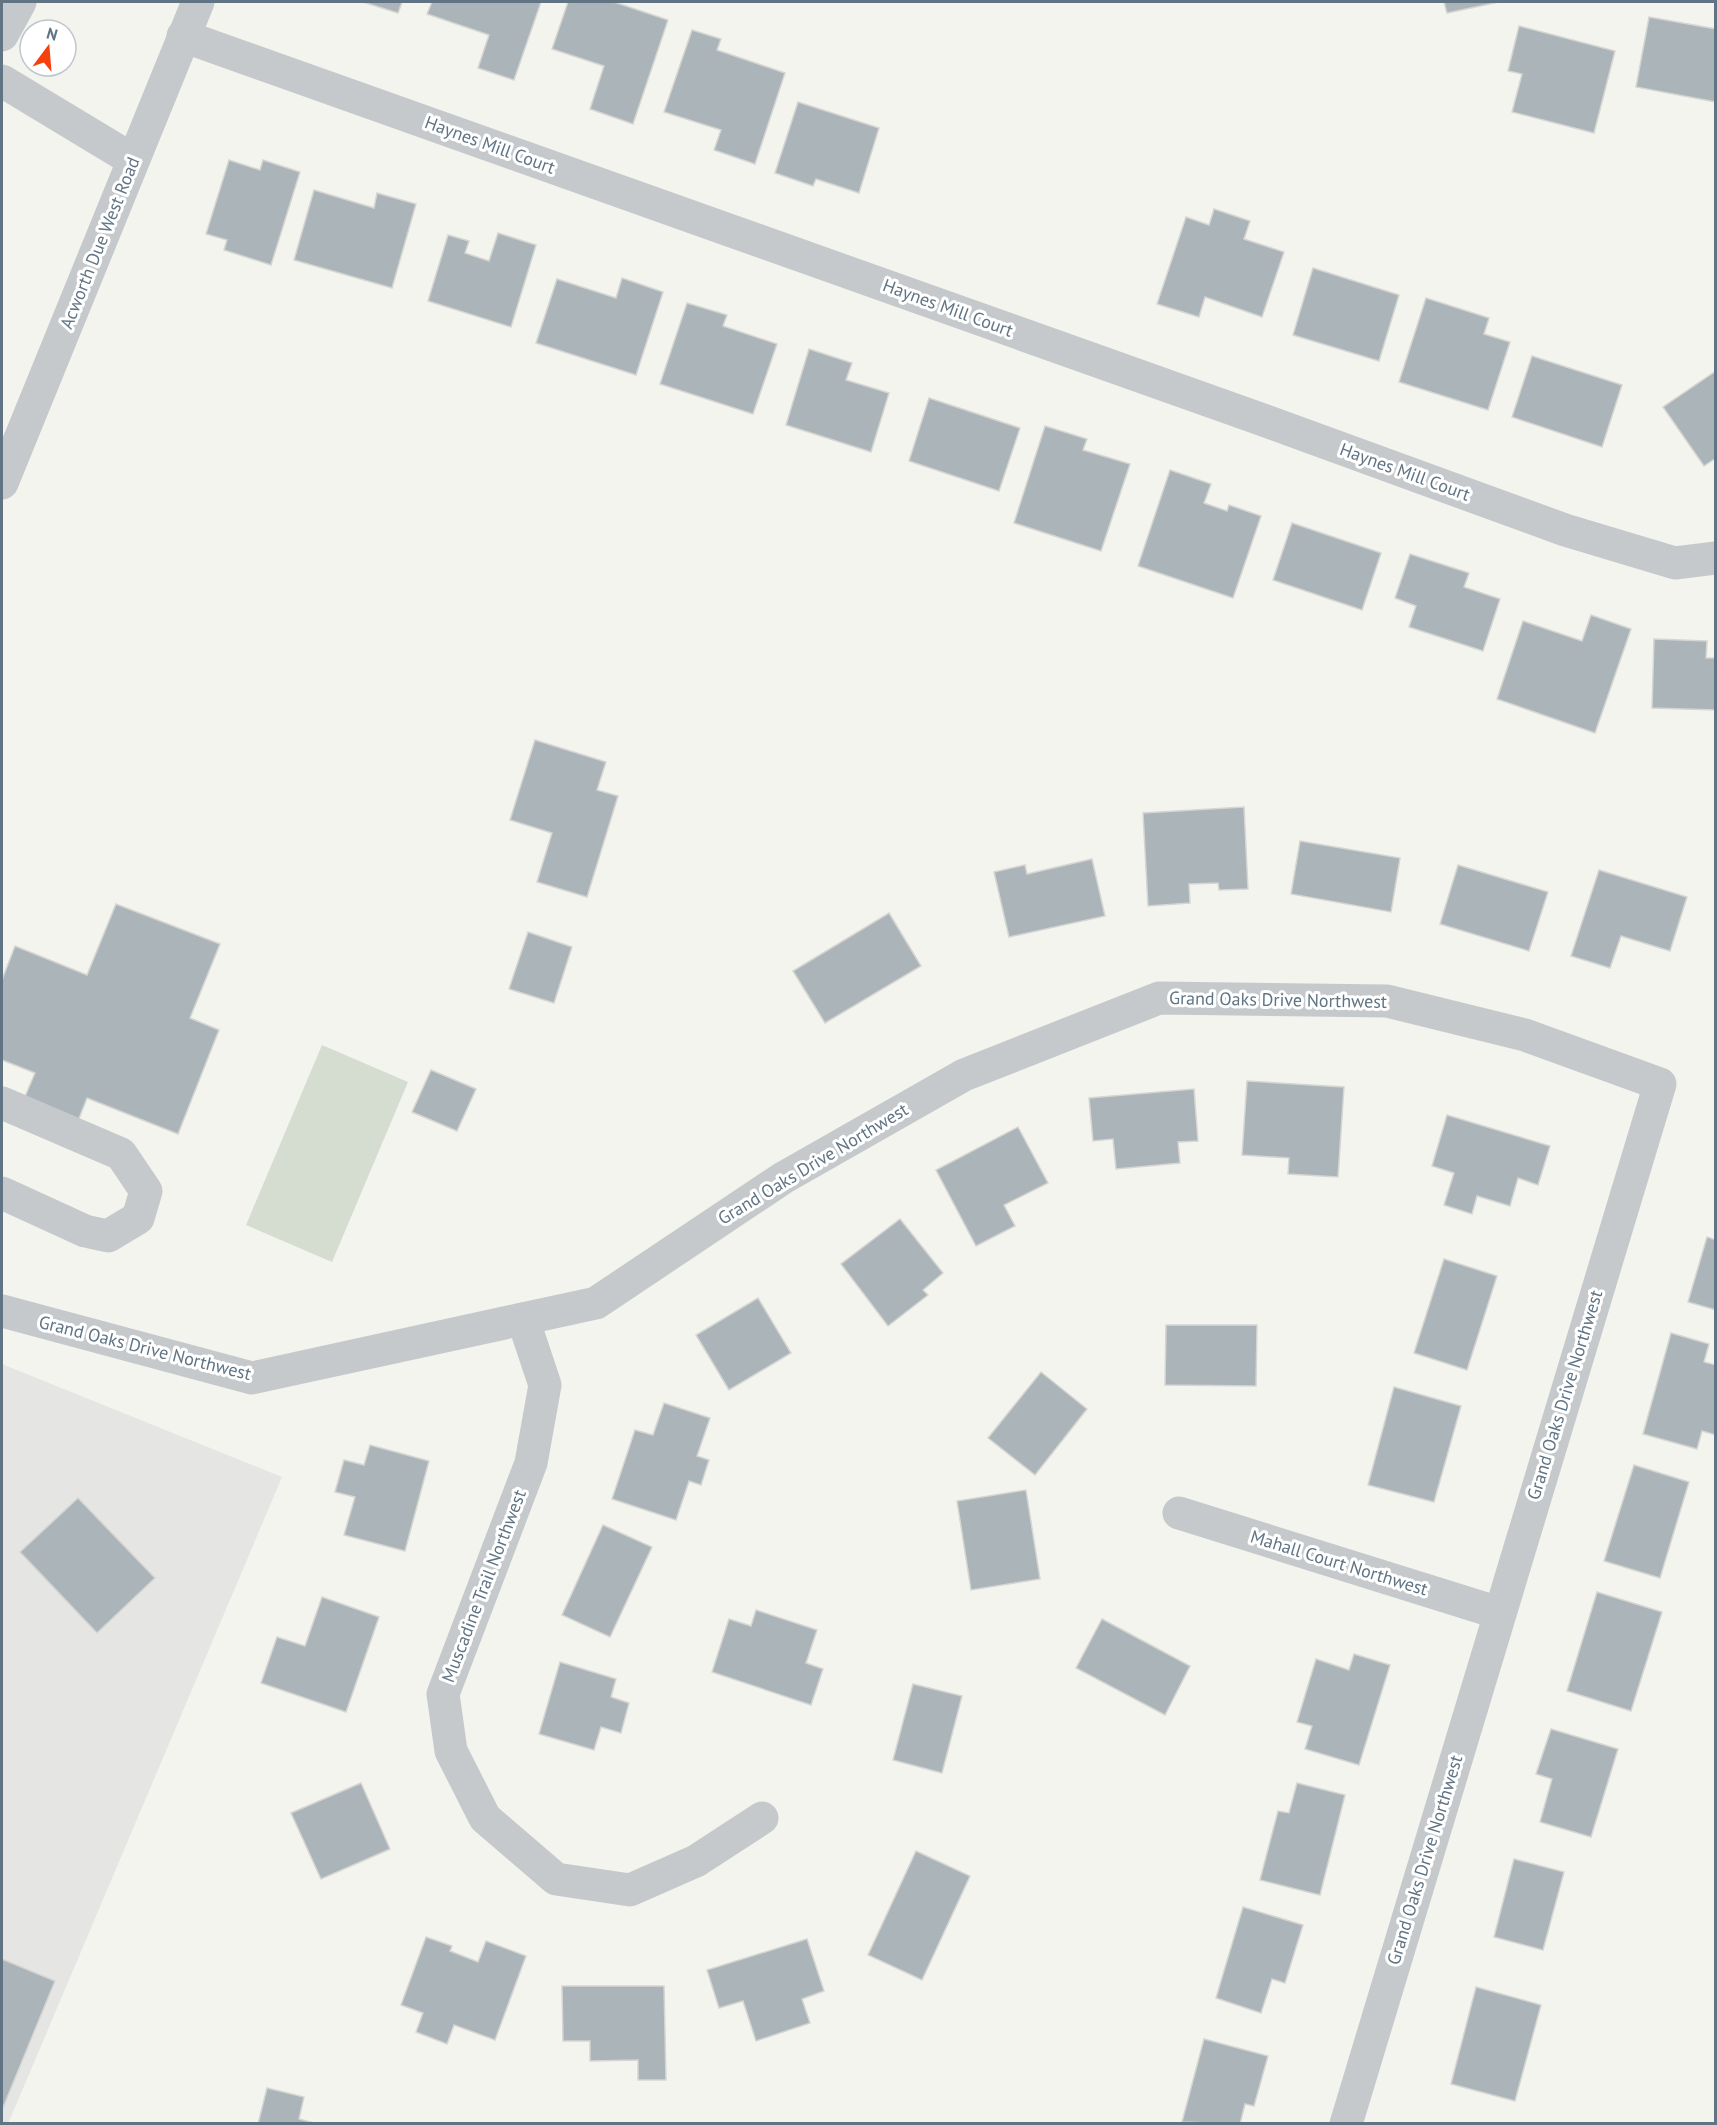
<svg xmlns="http://www.w3.org/2000/svg" width="1717" height="2125" font-family="'PT Sans',sans-serif">
  <rect width="100%" height="100%" fill="#f4f4ef"/>
  <path fill="#e5e6e3" d="M2,1364L282,1477L8,2124L2,2123Z"/>
  <path fill="#d5dcd0" d="M322,1045L408,1082L332,1262L246,1225Z"/>
  <g fill="#abb4b9" stroke="#d5d5d2" stroke-width="1.5">
    <path d="M363,2H402L398,13Z"/>
    <path d="M432,2H541L514,80L478,68L489,35L427,14Z"/>
    <path d="M568,2H614L668,20L633,124L590,109L604,66L552,49Z"/>
    <path d="M1444,2H1499L1447,13Z"/>
    <path d="M1649,17L1716,29V102L1636,87Z"/>
    <path d="M1519,26L1615,51L1594,133L1512,112L1522,74L1508,71Z"/>
    <path d="M692,30L721,39L717,50L785,73L755,164L714,150L721,130L664,112Z"/>
    <path d="M798,102L879,128L859,193L816,179L813,186L775,173Z"/>
    <path d="M229,160L260,170L263,160L300,172L271,265L224,250L227,240L206,234Z"/>
    <path d="M314,190L374,208L377,193L416,204L392,288L294,260Z"/>
    <path d="M1214,209L1250,221L1244,239L1284,252L1262,317L1205,297L1199,317L1157,304L1186,217L1209,225Z"/>
    <path d="M498,233L536,245L511,327L428,301L448,235L469,241L465,253L489,261Z"/>
    <path d="M1313,268L1399,295L1379,361L1293,335Z"/>
    <path d="M622,278L663,292L636,375L536,343L557,279L616,298Z"/>
    <path d="M1426,298L1489,318L1484,334L1510,342L1488,410L1399,382Z"/>
    <path d="M687,303L727,315L723,326L777,344L753,414L660,384Z"/>
    <path d="M809,349L852,363L846,380L889,393L871,452L786,425Z"/>
    <path d="M1532,356L1622,385L1602,447L1512,417Z"/>
    <path d="M1716,371V458L1704,466L1663,407Z"/>
    <path d="M929,398L1020,428L999,491L909,461Z"/>
    <path d="M1045,426L1087,439L1083,450L1130,464L1101,551L1014,523Z"/>
    <path d="M1170,470L1211,484L1204,503L1227,511L1229,505L1261,516L1233,598L1138,566Z"/>
    <path d="M1292,523L1381,553L1362,610L1273,580Z"/>
    <path d="M1410,554L1469,573L1464,587L1500,599L1483,651L1409,627L1416,606L1395,598Z"/>
    <path d="M1591,615L1631,629L1595,733L1497,699L1523,621L1582,641Z"/>
    <path d="M1654,639L1707,641L1706,658H1716V710L1652,708Z"/>
    <path d="M535,740L606,762L597,790L618,796L587,897L537,882L552,833L510,820Z"/>
    <path d="M1244,807L1248,889L1219,890L1218,883L1189,884L1190,903L1148,906L1143,813Z"/>
    <path d="M1300,841L1400,858L1391,912L1291,894Z"/>
    <path d="M1092,859L1105,916L1009,937L994,872L1025,865L1027,874Z"/>
    <path d="M1458,865L1548,892L1529,951L1440,924Z"/>
    <path d="M1599,870L1687,897L1670,951L1621,936L1610,968L1571,956Z"/>
    <path d="M116,904L220,944L190,1018L219,1030L178,1134L87,1098L78,1121L24,1099L35,1073L2,1060V980L15,946L87,975Z"/>
    <path d="M889,913L921,966L825,1023L793,971Z"/>
    <path d="M528,932L572,947L554,1003L509,989Z"/>
    <path d="M431,1070L476,1089L457,1131L412,1112Z"/>
    <path d="M1247,1081L1344,1087L1338,1177L1288,1174L1289,1158L1242,1155Z"/>
    <path d="M1194,1089L1198,1141L1178,1142L1180,1163L1116,1169L1113,1139L1093,1141L1089,1098Z"/>
    <path d="M1447,1115L1550,1146L1538,1185L1518,1178L1510,1206L1477,1196L1472,1214L1444,1205L1454,1173L1432,1166Z"/>
    <path d="M1018,1127L1048,1183L1004,1205L1015,1226L976,1246L936,1170Z"/>
    <path d="M900,1219L943,1273L923,1290L928,1295L888,1326L841,1264Z"/>
    <path d="M1707,1237L1716,1240V1310L1688,1302Z"/>
    <path d="M1444,1259L1497,1276L1467,1370L1414,1353Z"/>
    <path d="M758,1298L791,1353L729,1390L696,1335Z"/>
    <path d="M1166,1325H1257L1256,1386L1165,1385Z"/>
    <path d="M1671,1333L1709,1344L1704,1362L1716,1365V1435L1702,1431L1697,1449L1643,1434Z"/>
    <path d="M1041,1372L1087,1409L1035,1475L988,1438Z"/>
    <path d="M1394,1387L1461,1406L1434,1502L1368,1485Z"/>
    <path d="M664,1403L710,1418L697,1456L709,1460L701,1485L689,1481L676,1520L612,1499L635,1430L653,1435Z"/>
    <path d="M370,1445L429,1461L405,1551L344,1535L355,1497L335,1492L344,1460L364,1465Z"/>
    <path d="M1634,1465L1689,1482L1660,1578L1604,1561Z"/>
    <path d="M1026,1490L1040,1579L971,1590L957,1501Z"/>
    <path d="M78,1498L155,1578L97,1633L20,1552Z"/>
    <path d="M603,1525L652,1547L610,1637L562,1615Z"/>
    <path d="M1597,1592L1662,1612L1631,1711L1567,1691Z"/>
    <path d="M322,1597L379,1617L346,1712L261,1683L277,1637L305,1646Z"/>
    <path d="M756,1610L817,1630L806,1663L823,1669L811,1705L712,1672L729,1619L751,1626Z"/>
    <path d="M1102,1619L1190,1666L1165,1715L1076,1668Z"/>
    <path d="M1354,1654L1390,1665L1359,1765L1305,1749L1312,1726L1297,1722L1316,1659L1349,1670Z"/>
    <path d="M560,1662L616,1679L611,1697L629,1703L621,1733L601,1727L594,1750L539,1734Z"/>
    <path d="M913,1684L962,1696L942,1773L893,1760Z"/>
    <path d="M1551,1729L1618,1749L1591,1837L1540,1822L1552,1779L1536,1774Z"/>
    <path d="M361,1783L390,1849L321,1879L291,1813Z"/>
    <path d="M1297,1783L1345,1795L1320,1895L1260,1880L1278,1811L1289,1813Z"/>
    <path d="M916,1851L970,1876L922,1980L868,1955Z"/>
    <path d="M1514,1859L1564,1872L1543,1950L1494,1937Z"/>
    <path d="M1243,1907L1303,1925L1285,1983L1272,1979L1261,2013L1216,1998Z"/>
    <path d="M426,1937L452,1946L450,1951L478,1962L486,1941L526,1956L495,2040L454,2025L447,2044L416,2032L423,2013L401,2005Z"/>
    <path d="M807,1939L824,1991L802,1999L810,2023L756,2041L743,2001L719,2008L707,1970Z"/>
    <path d="M2,1959L55,1981L2,2110Z"/>
    <path d="M562,1986H664L666,2080H638V2060L590,2061V2041H563Z"/>
    <path d="M1476,1987L1541,2005L1515,2101L1451,2084Z"/>
    <path d="M1204,2039L1268,2056L1254,2106L1245,2104L1240,2124L1182,2122Z"/>
    <path d="M267,2088L304,2097L299,2119L318,2124H258Z"/>
  </g>
  <g fill="none" stroke-linecap="round" stroke-linejoin="round">
    <g stroke="#c6c9cc" stroke-width="33">
      <path d="M2,35L20,2"/>
      <path d="M183,36L1266,421L1565,530L1675,563L1716,558"/>
      <path d="M2,81L133,160"/>
      <path d="M2,483L198,2"/>
      <path d="M2,1103L121,1154L146,1191L138,1218L108,1236L85,1231L2,1193"/>
      <path d="M2,1311L252,1378L596,1303L783,1178L964,1075L1159,998L1387,1001L1525,1035L1660,1084L1346,2124"/>
      <path d="M523,1319L545,1385L531,1463L443,1694L451,1751L485,1818L556,1879L630,1890L696,1861L762,1818"/>
      <path d="M1179,1513L1499,1613"/>
    </g>
  </g>
  <g text-anchor="middle" stroke-width="6" stroke-linejoin="round" paint-order="stroke">
    <g font-size="18" fill="#607484" stroke="#fff">
      <text transform="translate(490 145) rotate(20)" y="6">Haynes Mill Court</text>
      <text transform="translate(100 243) rotate(-68)" y="6">Acworth Due West Road</text>
      <text transform="translate(948 308) rotate(20)" y="6">Haynes Mill Court</text>
      <text transform="translate(1405 472) rotate(20)" y="6">Haynes Mill Court</text>
      <text transform="translate(1278 1000) rotate(1)" y="6">Grand Oaks Drive Northwest</text>
      <text transform="translate(813 1164) rotate(-31)" y="6">Grand Oaks Drive Northwest</text>
      <text transform="translate(145 1348) rotate(14)" y="6">Grand Oaks Drive Northwest</text>
      <text transform="translate(1565 1395) rotate(-73)" y="6">Grand Oaks Drive Northwest</text>
      <text transform="translate(1339 1563) rotate(17)" y="6">Mahall Court Northwest</text>
      <text transform="translate(484 1586) rotate(-69)" y="6">Muscadine Trail Northwest</text>
      <text transform="translate(1425 1860) rotate(-73)" y="6">Grand Oaks Drive Northwest</text>
    </g>
  </g>
  <rect width="1717" height="2125" fill="none" stroke="#607484" stroke-width="6"/>
  <g transform="translate(48 48) rotate(16)"><circle r="28" fill="#ffffff" stroke="#bfc7ce" stroke-width="1.5"/>
  <path d="M0-4.5L10 22L0 15L-10 22Z" fill="#f5410e"/>
  <text y="-9" font-size="16" font-weight="bold" text-anchor="middle" fill="#607484">N</text>
  </g>
</svg>
